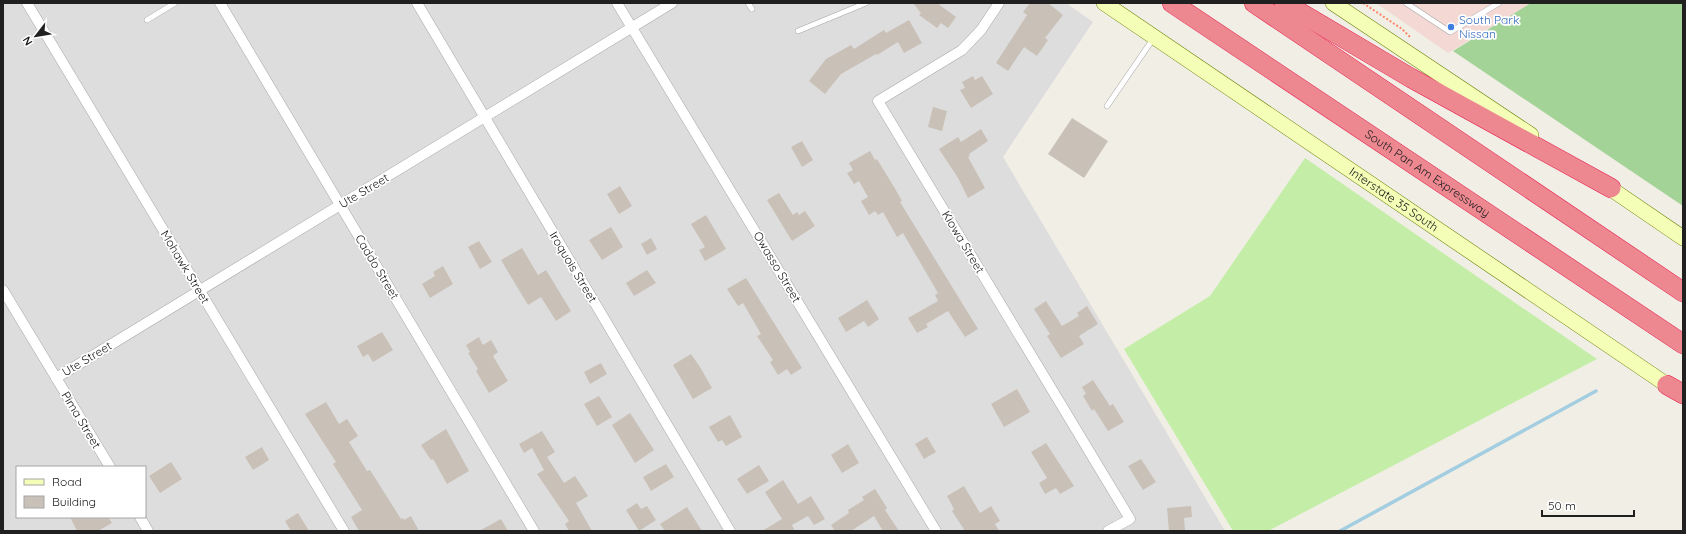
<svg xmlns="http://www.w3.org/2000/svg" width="1686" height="534" font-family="Quicksand,sans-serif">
  <rect width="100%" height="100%" fill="#f1eee5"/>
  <path fill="#dedddd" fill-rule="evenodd" d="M3,3H1066L1093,22L1003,157L1225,531H3ZM17,467H145V517H17Z"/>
  <path fill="#f3d8d4" d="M1376,3H1531L1448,53Z"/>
  <path fill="#c4eea8" d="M1305,158L1597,359L1268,531H1233L1124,349L1210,296Z"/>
  <path fill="#a3d397" d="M1531,3H1683V206L1453,51Z"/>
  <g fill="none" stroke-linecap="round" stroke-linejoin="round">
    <path stroke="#a3cde1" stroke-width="3.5" d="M1340,531L1596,391"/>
  </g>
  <g fill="#c9c1b8">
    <path d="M913,3H937L956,17L948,28L941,23L937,28L919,15L921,13Z"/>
    <path d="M1030,3H1048L1063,15L1045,38L1048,40L1037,56L1024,47L1008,71L996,63L1027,15L1023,12Z"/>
    <path d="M909,20L922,43L904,53L898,42L877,55L876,54L841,74L825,94L809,81L826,59L851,45L854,49L884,30L886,33Z"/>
    <path d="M973,76L975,80L982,76L993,94L971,108L960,90L965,88L962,82Z"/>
    <path d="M933,107L947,111L942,131L928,127Z"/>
    <path d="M1072,118L1108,141L1084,178L1048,154Z"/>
    <path d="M981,129L988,141L969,154L970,156L968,157L985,188L968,198L958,178L939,149L958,137L961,142Z"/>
    <path d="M802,141L813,160L802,167L791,147Z"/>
    <path d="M870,151L875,160L877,159L894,187L902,201L900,202L919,233L978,329L965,337L948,311L926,324L928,327L917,333L908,318L938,301L935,295L938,293L903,233L897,237L883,212L878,215L875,211L869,215L861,201L868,197L859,181L854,184L847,173L853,170L849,163Z"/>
    <path d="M620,186L632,206L619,214L607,194Z"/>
    <path d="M779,193L793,215L797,212L799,215L805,211L815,226L792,241L767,200Z"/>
    <path d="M706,215L726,249L705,261L699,250L705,247L691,224Z"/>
    <path d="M611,227L623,247L602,260L589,240Z"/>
    <path d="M651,238L657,249L647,255L641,244Z"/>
    <path d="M479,241L492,262L480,269L468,247Z"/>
    <path d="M522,248L538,275L546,270L571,311L556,321L541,297L528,305L501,260Z"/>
    <path d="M443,266L453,284L430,298L422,284L435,276L433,272Z"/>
    <path d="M647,270L656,283L634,296L626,283Z"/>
    <path d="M746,278L802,368L791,375L787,369L778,375L770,362L773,360L757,336L761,334L743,303L738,306L727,289Z"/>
    <path d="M867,300L879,319L868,327L864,321L846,332L838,318Z"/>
    <path d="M1046,301L1062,326L1079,316L1077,313L1087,306L1098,324L1079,336L1084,344L1061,358L1047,336L1050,334L1034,309Z"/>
    <path d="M382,332L393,350L373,362L368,354L363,357L357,346Z"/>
    <path d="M479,337L483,345L491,340L498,352L493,356L508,381L489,393L476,371L478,369L468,353L470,352L466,345Z"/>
    <path d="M691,354L700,367L712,388L693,399L673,365Z"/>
    <path d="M601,363L607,374L590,384L584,372Z"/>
    <path d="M1093,380L1110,406L1113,404L1124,422L1108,431L1094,409L1092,411L1083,396L1086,394L1082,387Z"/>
    <path d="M1017,389L1030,412L1004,427L991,404Z"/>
    <path d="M599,396L612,417L597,426L584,404Z"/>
    <path d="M326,402L339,424L347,419L358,436L349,442L367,471L370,470L401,519L403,518L404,520L411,516L419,531H359L351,517L362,510L333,464L336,462L305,414Z"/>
    <path d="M630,413L654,450L635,463L612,425Z"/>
    <path d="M730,415L742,437L726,446L722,440L718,442L709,427Z"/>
    <path d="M446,429L469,471L447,484L433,459L431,460L421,445Z"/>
    <path d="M542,431L555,452L547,457L564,483L575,476L588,496L576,503L592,531H569L565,524L569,521L537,474L544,470L532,448L524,453L519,444Z"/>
    <path d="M927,437L936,452L924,459L915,444Z"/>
    <path d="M1046,443L1074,486L1060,494L1056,488L1045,494L1039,483L1047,478L1031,452Z"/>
    <path d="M848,444L859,463L842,473L831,455Z"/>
    <path d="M262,447L269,460L253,470L245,457Z"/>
    <path d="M1141,459L1156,482L1143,490L1128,466Z"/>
    <path d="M171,462L182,479L160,493L149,476Z"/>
    <path d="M666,464L674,477L651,491L643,477Z"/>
    <path d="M759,465L769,481L747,494L737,479Z"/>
    <path d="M783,480L798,504L811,496L825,519L814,525L808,516L792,525L795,531H762L782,519L765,492Z"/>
    <path d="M964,486L980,513L991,506L1000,521L995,524L999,531H965L952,511L954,509L947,496Z"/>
    <path d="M875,489L887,508L885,510L899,531H883L874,516L851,531H835L831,525L849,513L848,510L864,500L862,497Z"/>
    <path d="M637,503L641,509L647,506L656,520L639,531L626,510Z"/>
    <path d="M1191,506L1192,517L1184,518L1185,530L1169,531L1167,508Z"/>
    <path d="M687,507L702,531H665L660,524Z"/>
    <path d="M298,513L309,531H291L285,521Z"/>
    <path d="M70,517H108L112,523L98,531H77Z"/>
    <path d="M501,519L508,531H479Z"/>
  </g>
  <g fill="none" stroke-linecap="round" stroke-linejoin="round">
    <defs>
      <g id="lane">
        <path d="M748,3L752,9"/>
        <path d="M1406,3L1450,32L1499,3"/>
        <path d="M147,20L175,3"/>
        <path d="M798,31L866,3"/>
        <path d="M1107,106L1153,39"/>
      </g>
      <g id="street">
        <path d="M27,3L344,531"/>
        <path d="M220,3L534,531"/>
        <path d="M417,3L730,531"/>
        <path d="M617,3L936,531"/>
        <path d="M999,3L981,30L962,50L878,101L1130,519L1108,531"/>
        <path d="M3,290L110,467"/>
        <path d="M56,378L672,3"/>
        <path d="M140,517L148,531"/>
      </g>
      <g id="secondary">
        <path id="s1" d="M1104,3L1676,391"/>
        <path d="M1333,3L1531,135"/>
        <path d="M1601,182L1683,238"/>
      </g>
      <g id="highway">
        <path id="s2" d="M1172,3L1683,344"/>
        <path d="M1254,3L1683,292"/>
        <path d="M1284,3L1411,78L1611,188"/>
        <path d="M1667,385L1683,394"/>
      </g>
    </defs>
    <use href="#lane" stroke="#a7a7a7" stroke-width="6"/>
    <use href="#street" stroke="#a7a7a7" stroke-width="11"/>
    <use href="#secondary" stroke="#647d00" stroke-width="16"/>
    <use href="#highway" stroke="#e81a4d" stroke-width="20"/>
    <path stroke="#ff8668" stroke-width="2" stroke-dasharray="2 2" stroke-linecap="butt" d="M1363,3L1402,29L1410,37"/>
    <use href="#lane" stroke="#fff" stroke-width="5"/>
    <use href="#street" stroke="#fff" stroke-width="10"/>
    <use href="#secondary" stroke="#f4feb6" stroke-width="15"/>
    <use href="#highway" stroke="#ed8891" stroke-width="19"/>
  </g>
  <circle fill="#3f7fe0" stroke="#fff" stroke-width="1.5" cx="1451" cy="27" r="4"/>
  <g text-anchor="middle" stroke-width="3.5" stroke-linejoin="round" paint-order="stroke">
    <g font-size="12" fill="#366cbe" stroke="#fff" text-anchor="start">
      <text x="1459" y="24">South Park<tspan x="1459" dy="14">Nissan</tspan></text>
    </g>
    <g font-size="12" fill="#202020" stroke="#fff">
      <text dy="4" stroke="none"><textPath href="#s2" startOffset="307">South Pan Am Expressway</textPath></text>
      <text transform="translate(364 191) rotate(-31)" y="4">Ute Street</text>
      <text dy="4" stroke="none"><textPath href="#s1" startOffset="350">Interstate 35 South</textPath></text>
      <text transform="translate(963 242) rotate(59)" y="4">Kiowa Street</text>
      <text transform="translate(185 267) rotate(59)" y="4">Mohawk Street</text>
      <text transform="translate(377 267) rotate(59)" y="4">Caddo Street</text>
      <text transform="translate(573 267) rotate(59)" y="4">Iroquois Street</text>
      <text transform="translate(777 267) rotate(59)" y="4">Owasso Street</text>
      <text transform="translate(87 359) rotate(-31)" y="4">Ute Street</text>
      <text transform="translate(81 420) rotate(59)" y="4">Pima Street</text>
    </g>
  </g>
  <rect width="1686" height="534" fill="none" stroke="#202020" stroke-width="8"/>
  <rect x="16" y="466" width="130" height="52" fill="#ffffff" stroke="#a6a6a6"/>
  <rect x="24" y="479" width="20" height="6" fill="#f4feb6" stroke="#a6a6a6"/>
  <text x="52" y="486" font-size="12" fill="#202020">Road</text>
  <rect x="24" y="496" width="20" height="12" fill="#c9c1b8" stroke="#a6a6a6"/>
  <text x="52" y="506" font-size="12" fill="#202020">Building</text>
  <g transform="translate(36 36) rotate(239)" stroke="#ffffff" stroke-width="3" paint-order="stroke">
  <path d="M0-3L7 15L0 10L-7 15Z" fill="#202020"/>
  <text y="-6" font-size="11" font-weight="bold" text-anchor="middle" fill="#202020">N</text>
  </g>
  <path d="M1542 510v6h92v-6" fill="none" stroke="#202020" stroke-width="2"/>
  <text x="1548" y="510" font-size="12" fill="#202020" stroke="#ffffff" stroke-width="3" paint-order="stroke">50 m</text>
</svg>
